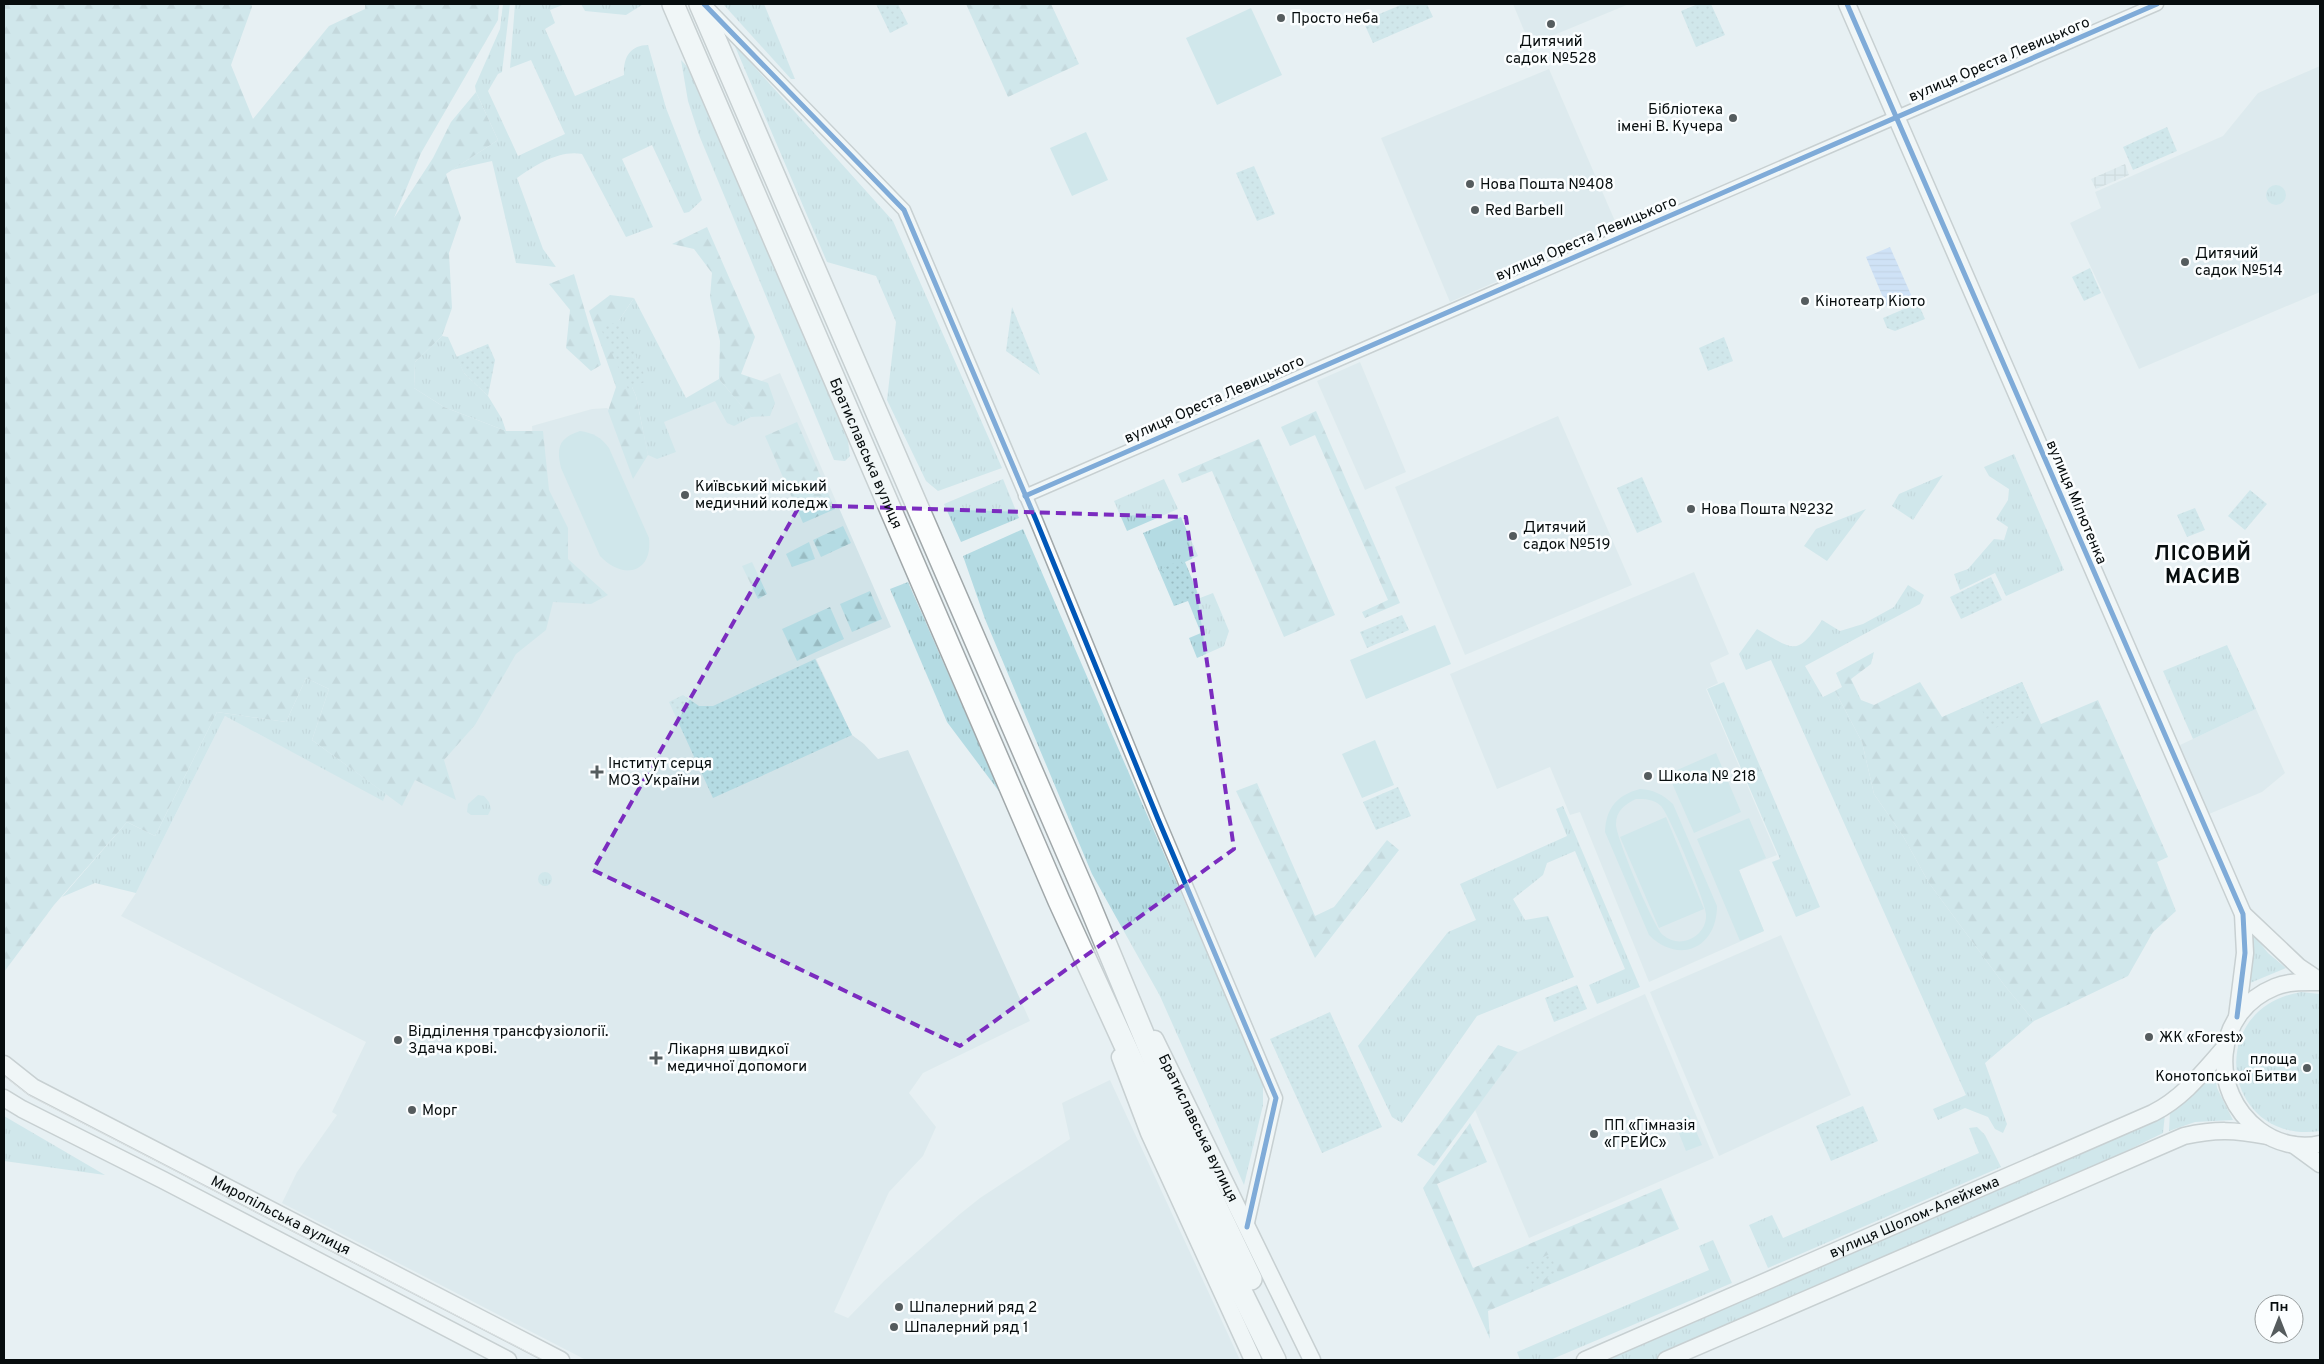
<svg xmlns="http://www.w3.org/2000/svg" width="2324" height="1364" font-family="Overpass,sans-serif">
  <defs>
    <pattern id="industrial-grid" width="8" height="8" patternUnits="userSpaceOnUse" patternTransform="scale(1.25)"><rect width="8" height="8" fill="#d1e3e8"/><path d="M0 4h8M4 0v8" fill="none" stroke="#b2c2c6"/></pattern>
    <pattern id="grass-tufts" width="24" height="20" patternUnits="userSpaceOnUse" patternTransform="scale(1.25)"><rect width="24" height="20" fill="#b4dbe3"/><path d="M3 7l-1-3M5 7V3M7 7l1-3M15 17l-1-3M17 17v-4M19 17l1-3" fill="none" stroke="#99bbc2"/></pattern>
    <pattern id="forest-firs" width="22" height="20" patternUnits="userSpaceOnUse" patternTransform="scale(1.25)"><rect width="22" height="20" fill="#b4dbe3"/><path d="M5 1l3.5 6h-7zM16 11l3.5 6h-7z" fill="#99bbc2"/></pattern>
    <pattern id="park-dots" width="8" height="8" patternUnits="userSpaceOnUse" patternTransform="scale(1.25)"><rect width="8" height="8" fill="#b4dbe3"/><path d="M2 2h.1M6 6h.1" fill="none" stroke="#99bbc2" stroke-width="1.8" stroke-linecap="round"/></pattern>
    <pattern id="water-rules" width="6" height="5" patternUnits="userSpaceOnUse" patternTransform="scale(1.25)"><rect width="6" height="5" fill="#b1d0fb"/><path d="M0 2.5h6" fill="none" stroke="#97b1d6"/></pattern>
  </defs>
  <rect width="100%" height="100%" fill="#e7f0f3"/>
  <g fill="#d1e3e8">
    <path d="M1513,4H1629L1530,45Z"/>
    <path d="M2320,66V292L2139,369L2070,223L2101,208L2095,192L2223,136L2258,93Z"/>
    <path d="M1549,69L1618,228L1450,302L1381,138Z"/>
    <path d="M1360,362L1406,472L1365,490L1317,381Z"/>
    <path d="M780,373L891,627L816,659L852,735L864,744L878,759L908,750L1030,1021L923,1073L909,1093L936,1127L923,1156L889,1192L834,1312L848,1318L884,1281L960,1214L980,1198L1070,1139L1062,1103L1110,1080L1240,1360H586L282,1203L297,1172L337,1115L332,1112L366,1042L121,916L136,893L225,716L383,800L472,613L541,557L532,426L592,409L607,408L636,433Z"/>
    <path d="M1558,416L1632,585L1465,655L1395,487Z"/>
    <path d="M1694,572L1729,654L1710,663L1718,683L1706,689L1777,855L1739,870L1764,931L1649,982L1580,812L1570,815L1550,767L1497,789L1450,674Z"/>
    <path d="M2256,709L2285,773L2262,792L2209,814L2178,746Z"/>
    <path d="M1781,935L1851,1095L1719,1156L1650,992Z"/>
    <path d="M1645,994L1714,1158L1529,1238L1475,1110L1518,1052Z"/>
  </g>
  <path fill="url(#industrial-grid)" d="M2125,164L2129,175L2096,189L2091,179Z"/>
  <g fill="url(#grass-tufts)">
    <path d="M503,4H510L502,72L498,74L488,91L518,156L565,134L531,60L510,68L515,4H565L550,10L555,23L545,29L575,96L624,75C623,58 630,45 648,45L666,108L702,200L689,212L684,213L652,145L622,159L653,227L626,237L582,154C559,150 536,165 517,178L543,249L556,267L516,263L492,161L452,170L498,140L476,92L475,86L500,29Z"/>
    <path d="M581,4H642V5L626,15L585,11Z"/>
    <path d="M723,4H764L795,79H791Z"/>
    <path d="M734,44L893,221L1002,468L938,491L926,481L887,400L896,322L876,276L827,262Z"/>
    <path d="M681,60L696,76L848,441L850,456L845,461L834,460L699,135L688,101Z"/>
    <circle cx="2276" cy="195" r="10"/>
    <path d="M634,298L686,398L719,379L751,417L734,426L727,423L715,401L664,422L676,452L657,459L648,455L636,396L609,335Z"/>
    <path d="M442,336L448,337L464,373L488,396L502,419L506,431L444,407L414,388L415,362Z"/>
    <path d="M2014,454L2064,570L2006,596L1995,573L1960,590L1954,574L1968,569L1994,539L2004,540L2008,527L1996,519L2008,500L2009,489L1989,476L1984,467Z"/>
    <path d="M1943,475L1913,520L1892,506L1899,494Z"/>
    <path d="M1003,479L1019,518L961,542L944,504Z"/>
    <path d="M1164,479L1178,509L1127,531L1114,501Z"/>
    <path d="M1866,509L1827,561L1804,546L1816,529Z"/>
    <path d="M1181,517L1198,556L1185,562L1200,598L1213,593L1229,631L1224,646L1197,658L1189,638L1201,633L1188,601L1174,606L1143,533Z"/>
    <path d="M1023,529L1263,1082V1105L1244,1185L1160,996L1092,874L985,619L963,556Z"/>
    <path d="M908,582L1001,794L947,722L890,589Z"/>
    <path d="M1908,585L1924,595L1920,604L1805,666L1823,697L1835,691L1862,742L1874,794L1903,836L1929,883L2005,986L2034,1021L1985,1063L2007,1124L2003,1133L1995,1129L1988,1117L1965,1108L1938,1120L1933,1109L1966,1095L1771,660L1746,670L1739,654L1757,629C1793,649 1796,658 1822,620L1840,631L1863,624L1894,607Z"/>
    <path d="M2227,645L2256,709L2193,739L2163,671Z"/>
    <path d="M306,678L329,689L312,740L386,794L383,801L225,716L136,893L95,883L62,897L127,822L155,836L217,712L286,722Z"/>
    <path d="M1724,682L1820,907L1796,917L1772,862L1780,859L1707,689Z"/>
    <path d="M478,795L484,796L489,802L491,809L488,815H471L467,812L468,804Z"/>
    <path d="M1563,806L1640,987L1597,1004L1589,985L1625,969L1575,851L1547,863L1543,875L1513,899L1525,920L1548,916L1574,977L1477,1016L1402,1123L1392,1117L1358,1046L1448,932L1476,920L1460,884L1567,836L1556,809Z"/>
    <circle cx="545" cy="879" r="7"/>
    <path d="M2249,929L2268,953L2286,968L2250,983L2252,959Z"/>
    <path d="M2301,992L2320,994V1131C2223,1145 2202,1009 2301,992Z"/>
    <path d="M2214,1068L2217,1088L2233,1120L2195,1122L2169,1131L2170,1112L2196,1092Z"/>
    <path d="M2165,1114L2163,1133L1943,1241L1666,1360H1585Z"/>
    <path d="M4,1116L105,1175L4,1161Z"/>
    <path d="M1977,1127L1985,1135L2001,1167L1768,1268L1749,1225L1772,1215L1783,1238L1979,1153L1969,1128Z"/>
    <path d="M1713,1240L1732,1283L1550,1360H1520L1517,1352L1709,1270L1699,1246Z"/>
  </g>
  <g fill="url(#forest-firs)">
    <path d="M4,4H251L252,7L231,65L253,119L329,26L365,9V4H499L498,20L421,153L394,218L433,158L451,122L476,92L498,140L446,174L461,218L449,253L452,308L442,336L415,362L414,388L444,407L506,431H543L549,490L568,528V559L608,595L591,604L553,602L546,630L516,654L475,725L444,760L456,800L415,780L402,806L312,740L329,689L306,678L286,722L217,712L155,836L127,822L54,905L4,972Z"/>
    <path d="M966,4H1051L1079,64L1008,97Z"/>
    <path d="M707,227L755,337L741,374L768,383L775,403L770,416L751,417L719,379L720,341L710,297L712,273L694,249L672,244Z"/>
    <path d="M574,274L601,365L591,371L566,348L570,310L549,284Z"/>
    <path d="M610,295L634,298L609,335L636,396L648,455L633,479L608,411L616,387L589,311Z"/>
    <path d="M1316,411L1400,603L1365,618L1362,612L1388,600L1315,435L1290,446L1281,427Z"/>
    <path d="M797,422L835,509L803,523L765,436Z"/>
    <path d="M1259,439L1335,615L1284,637L1212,471L1182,483L1178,474Z"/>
    <path d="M843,526L851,543L821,557L813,540Z"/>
    <path d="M809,542L815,559L792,567L786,554Z"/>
    <path d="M752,562L767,594L758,599L742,566Z"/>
    <path d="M870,591L882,619L852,632L840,604Z"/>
    <path d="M830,607L844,639L797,661L782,629Z"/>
    <path d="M1874,652L1871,664L1851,679L1861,700L1874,705L1920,682L1942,717L2022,682L2041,724L2098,700L2168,857L2157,862L2176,911L2153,932L2128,976L2034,1021L2005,986L1929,883L1903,836L1874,794L1862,742L1835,691L1842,687L1836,673Z"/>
    <path d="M1257,783L1315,916L1334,907L1387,840L1399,850L1315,958L1236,791Z"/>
    <path d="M1498,1045L1518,1052L1434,1166L1417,1155Z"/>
    <path d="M1470,1123L1487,1162L1437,1184L1473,1268L1661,1188L1679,1229L1488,1311L1490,1339L1423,1188Z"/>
  </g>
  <g fill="url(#park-dots)">
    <path d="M876,4H898L908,24L890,33Z"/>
    <path d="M1403,4H1427L1433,17L1373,43L1363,21Z"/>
    <path d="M1698,4H1711L1725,35L1696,47L1681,11Z"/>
    <path d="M2167,127L2177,151L2133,170L2123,147Z"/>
    <path d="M1254,166L1275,214L1257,221L1236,173Z"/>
    <path d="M2090,268L2101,293L2084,301L2072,277Z"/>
    <path d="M1918,303L1925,319L1895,331L1887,328L1883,318Z"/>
    <path d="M1012,307L1040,375L1006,351Z"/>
    <path d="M620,320L647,381L628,389L601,329Z"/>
    <path d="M1724,337L1733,361L1708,371L1699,348Z"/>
    <path d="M488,344L495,360L488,396L464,373L456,357Z"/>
    <path d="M1642,477L1662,522L1637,533L1617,488Z"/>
    <path d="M2250,490L2267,504L2245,530L2228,516Z"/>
    <path d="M2195,508L2205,530L2187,537L2177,515Z"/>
    <path d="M1181,560L1197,596L1177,605L1161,569Z"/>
    <path d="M1991,577L2002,600L1961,619L1950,597Z"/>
    <path d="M1402,615L1409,630L1367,648L1360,632Z"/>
    <path d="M815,659L852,735L713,798L669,702L683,695L699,706H713Z"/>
    <path d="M2022,682L2034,710L1991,730L1978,701Z"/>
    <path d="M1398,787L1411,816L1376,830L1363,802Z"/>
    <path d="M1577,985L1587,1009L1554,1022L1545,998Z"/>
    <path d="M1330,1012L1382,1127L1322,1153L1270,1039Z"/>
    <path d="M1863,1106L1878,1141L1831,1161L1816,1126Z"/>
    <path d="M1550,1254L1558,1273L1532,1284L1525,1265Z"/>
  </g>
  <g fill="#b4dbe3" fill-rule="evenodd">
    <path d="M1251,8L1282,75L1217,105L1186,38Z"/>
    <path d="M1086,132L1108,180L1072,196L1050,148Z"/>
    <path d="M580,431C593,433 601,437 609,448L649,538C653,574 622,580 600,556L561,468C556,447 559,438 580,431Z"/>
    <path d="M1435,625L1451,664L1366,699L1350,660Z"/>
    <path d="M1375,740L1394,785L1362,798L1342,754Z"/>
    <path d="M1716,753L1741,812L1694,833L1668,774Z"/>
    <path d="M1640,789C1654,790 1662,794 1673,804L1717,906C1717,948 1679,965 1649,935L1605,832C1606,808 1617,795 1640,789ZM1636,799C1645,799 1654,799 1661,806C1669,814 1706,903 1706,914C1707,926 1699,936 1688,940C1679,943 1670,941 1663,935C1654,928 1615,835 1616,824C1616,811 1625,804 1636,799Z"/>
    <path d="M1666,817L1704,909L1659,928L1620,837Z"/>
    <path d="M1749,818L1766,858L1739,870L1764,931L1740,941L1697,839Z"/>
    <path d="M1689,1115L1702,1145L1686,1151L1674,1121Z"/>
  </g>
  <path fill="url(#water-rules)" d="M1890,247L1912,297L1887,307L1866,257Z"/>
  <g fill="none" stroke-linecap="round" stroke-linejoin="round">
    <defs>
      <g id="minor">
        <path d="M706,6L904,210L1036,520L1158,819L1276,1098L1247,1227"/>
        <path d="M1025,496L2157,4"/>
      </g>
      <g id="tertiary">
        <path d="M1847,4L2243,914L2245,953L2237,1017"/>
        <path d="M2243,914L2299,967L2320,981"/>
        <path d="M2320,982C2305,982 2290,981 2275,987C2213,1012 2208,1092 2259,1130C2276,1143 2299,1149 2320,1144"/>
        <path id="s1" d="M1155,1039L1312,1360"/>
        <path d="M1120,1057L1149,1133L1253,1360"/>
        <path id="s2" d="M4,1064L33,1087L561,1360"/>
        <path d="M4,1098L22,1109L163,1180L508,1360"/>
        <path d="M2294,1145L2320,1164"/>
        <path id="s3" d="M1585,1360L2153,1113C2183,1098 2203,1072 2225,1047"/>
        <path d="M1666,1360L2184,1136C2217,1129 2234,1130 2267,1136"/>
      </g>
      <g id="primary">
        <path id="s4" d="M673,4L1059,901L1191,1190L1275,1360"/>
        <path d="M700,4L1085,894L1206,1185L1251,1279"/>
      </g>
    </defs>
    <use href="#minor" stroke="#a1a8aa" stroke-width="15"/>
    <use href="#tertiary" stroke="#a1a8aa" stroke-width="19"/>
    <use href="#primary" stroke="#a1a8aa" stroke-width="24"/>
    <use href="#minor" stroke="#fbfdfd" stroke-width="12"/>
    <use href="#tertiary" stroke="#fbfdfd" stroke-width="16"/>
    <use href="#primary" stroke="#fbfdfd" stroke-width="21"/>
    <path stroke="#c9cccd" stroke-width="1" d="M4,1076L30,1096L543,1360"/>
    <defs>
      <g id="cycleway">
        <path d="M704,4L904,210L1036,520L1158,819L1276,1098L1247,1227"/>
        <path d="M1847,4L2243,914L2245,953L2237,1017"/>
        <path d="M1025,496L2157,4"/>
      </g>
    </defs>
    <use href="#cycleway" stroke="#fbfeff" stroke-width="8"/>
    <use href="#cycleway" stroke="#0057b8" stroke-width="5"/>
  </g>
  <path d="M0 0H2324V1364H0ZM800,505L1186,517L1234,849L960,1046L593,870Z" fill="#e7f0f3" fill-opacity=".55" fill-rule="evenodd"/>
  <path fill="none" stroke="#7b2cbf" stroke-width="4" stroke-dasharray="10 6" stroke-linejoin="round" d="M800,505L1186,517L1234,849L960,1046L593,870Z"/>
  <g fill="#555c5e" stroke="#fbfeff" stroke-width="2">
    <circle cx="1281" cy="18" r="5"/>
    <circle cx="1551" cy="24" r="5"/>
    <circle cx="1733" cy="118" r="5"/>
    <circle cx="1470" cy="184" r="5"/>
    <circle cx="1475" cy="210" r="5"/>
    <circle cx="2185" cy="262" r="5"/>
    <circle cx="1805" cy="301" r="5"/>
    <circle cx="685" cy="495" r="5"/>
    <circle cx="1691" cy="509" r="5"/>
    <circle cx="1513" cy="536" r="5"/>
    <path d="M594.5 764.5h5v5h5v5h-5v5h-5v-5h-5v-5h5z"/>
    <circle cx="1648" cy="776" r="5"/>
    <circle cx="2149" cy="1037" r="5"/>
    <circle cx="398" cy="1040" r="5"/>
    <path d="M653.5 1050.5h5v5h5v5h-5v5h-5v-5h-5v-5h5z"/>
    <circle cx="2307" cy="1068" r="5"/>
    <circle cx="412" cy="1110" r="5"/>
    <circle cx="1594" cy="1134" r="5"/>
    <circle cx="899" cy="1307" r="5"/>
    <circle cx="894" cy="1327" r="5"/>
  </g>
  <g text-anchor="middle" stroke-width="5" stroke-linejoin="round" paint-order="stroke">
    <g font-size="15" fill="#070d0e" stroke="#fbfeff" text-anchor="start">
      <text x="1291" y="23">Просто неба</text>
      <text x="1551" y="46" text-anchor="middle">Дитячий<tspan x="1551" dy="17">садок №528</tspan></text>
      <text x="1723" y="114" text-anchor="end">Бібліотека<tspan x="1723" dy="17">імені В. Кучера</tspan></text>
      <text x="1480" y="189">Нова Пошта №408</text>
      <text x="1485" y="215">Red Barbell</text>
      <text x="2195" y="258">Дитячий<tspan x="2195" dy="17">садок №514</tspan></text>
      <text x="1815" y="306">Кінотеатр Кіото</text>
      <text x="695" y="491">Київський міський<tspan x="695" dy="17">медичний коледж</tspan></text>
      <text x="1701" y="514">Нова Пошта №232</text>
      <text x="1523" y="532">Дитячий<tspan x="1523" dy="17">садок №519</tspan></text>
      <text x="608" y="768">Інститут серця<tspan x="608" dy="17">МОЗ України</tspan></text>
      <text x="1658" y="781">Школа № 218</text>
      <text x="408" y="1036">Відділення трансфузіології.<tspan x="408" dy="17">Здача крові.</tspan></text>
      <text x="2159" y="1042">ЖК «Forest»</text>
      <text x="667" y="1054">Лікарня швидкої<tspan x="667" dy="17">медичної допомоги</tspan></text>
      <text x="2297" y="1064" text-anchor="end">площа<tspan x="2297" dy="17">Конотопської Битви</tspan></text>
      <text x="422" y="1115">Морг</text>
      <text x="1604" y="1130">ПП «Гімназія<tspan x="1604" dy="17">«ГРЕЙС»</tspan></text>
      <text x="909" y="1312">Шпалерний ряд 2</text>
      <text x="904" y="1332">Шпалерний ряд 1</text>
    </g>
    <g font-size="15" fill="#070d0e" stroke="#fbfeff">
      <text transform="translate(1999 59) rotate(-23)" y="5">вулиця Ореста Левицького</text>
      <text transform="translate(1586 238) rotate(-23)" y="5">вулиця Ореста Левицького</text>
      <text transform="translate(1214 399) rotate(-24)" y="5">вулиця Ореста Левицького</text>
      <text dy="5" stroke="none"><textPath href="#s4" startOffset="489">Братиславська вулиця</textPath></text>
      <text transform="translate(2077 502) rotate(67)" y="5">вулиця Мілютенка</text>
      <text dy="5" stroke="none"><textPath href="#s1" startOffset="99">Братиславська вулиця</textPath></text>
      <text dy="5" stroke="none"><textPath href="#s2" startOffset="316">Миропільська вулиця</textPath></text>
      <text dy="5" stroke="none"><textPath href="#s3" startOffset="359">вулиця Шолом-Алейхема</textPath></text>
    </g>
    <g font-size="20" font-weight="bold" letter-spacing="1" fill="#070d0e" stroke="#fbfeff">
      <text x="2203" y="560">ЛІСОВИЙ<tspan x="2203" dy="23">МАСИВ</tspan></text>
    </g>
  </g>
  <rect width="2324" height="1364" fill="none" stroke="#070d0e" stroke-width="10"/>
  <g transform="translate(2279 1319)"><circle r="24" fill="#fbfeff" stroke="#999e9f"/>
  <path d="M0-4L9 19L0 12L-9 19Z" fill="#555c5e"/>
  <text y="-8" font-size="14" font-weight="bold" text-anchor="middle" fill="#070d0e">Пн</text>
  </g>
</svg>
